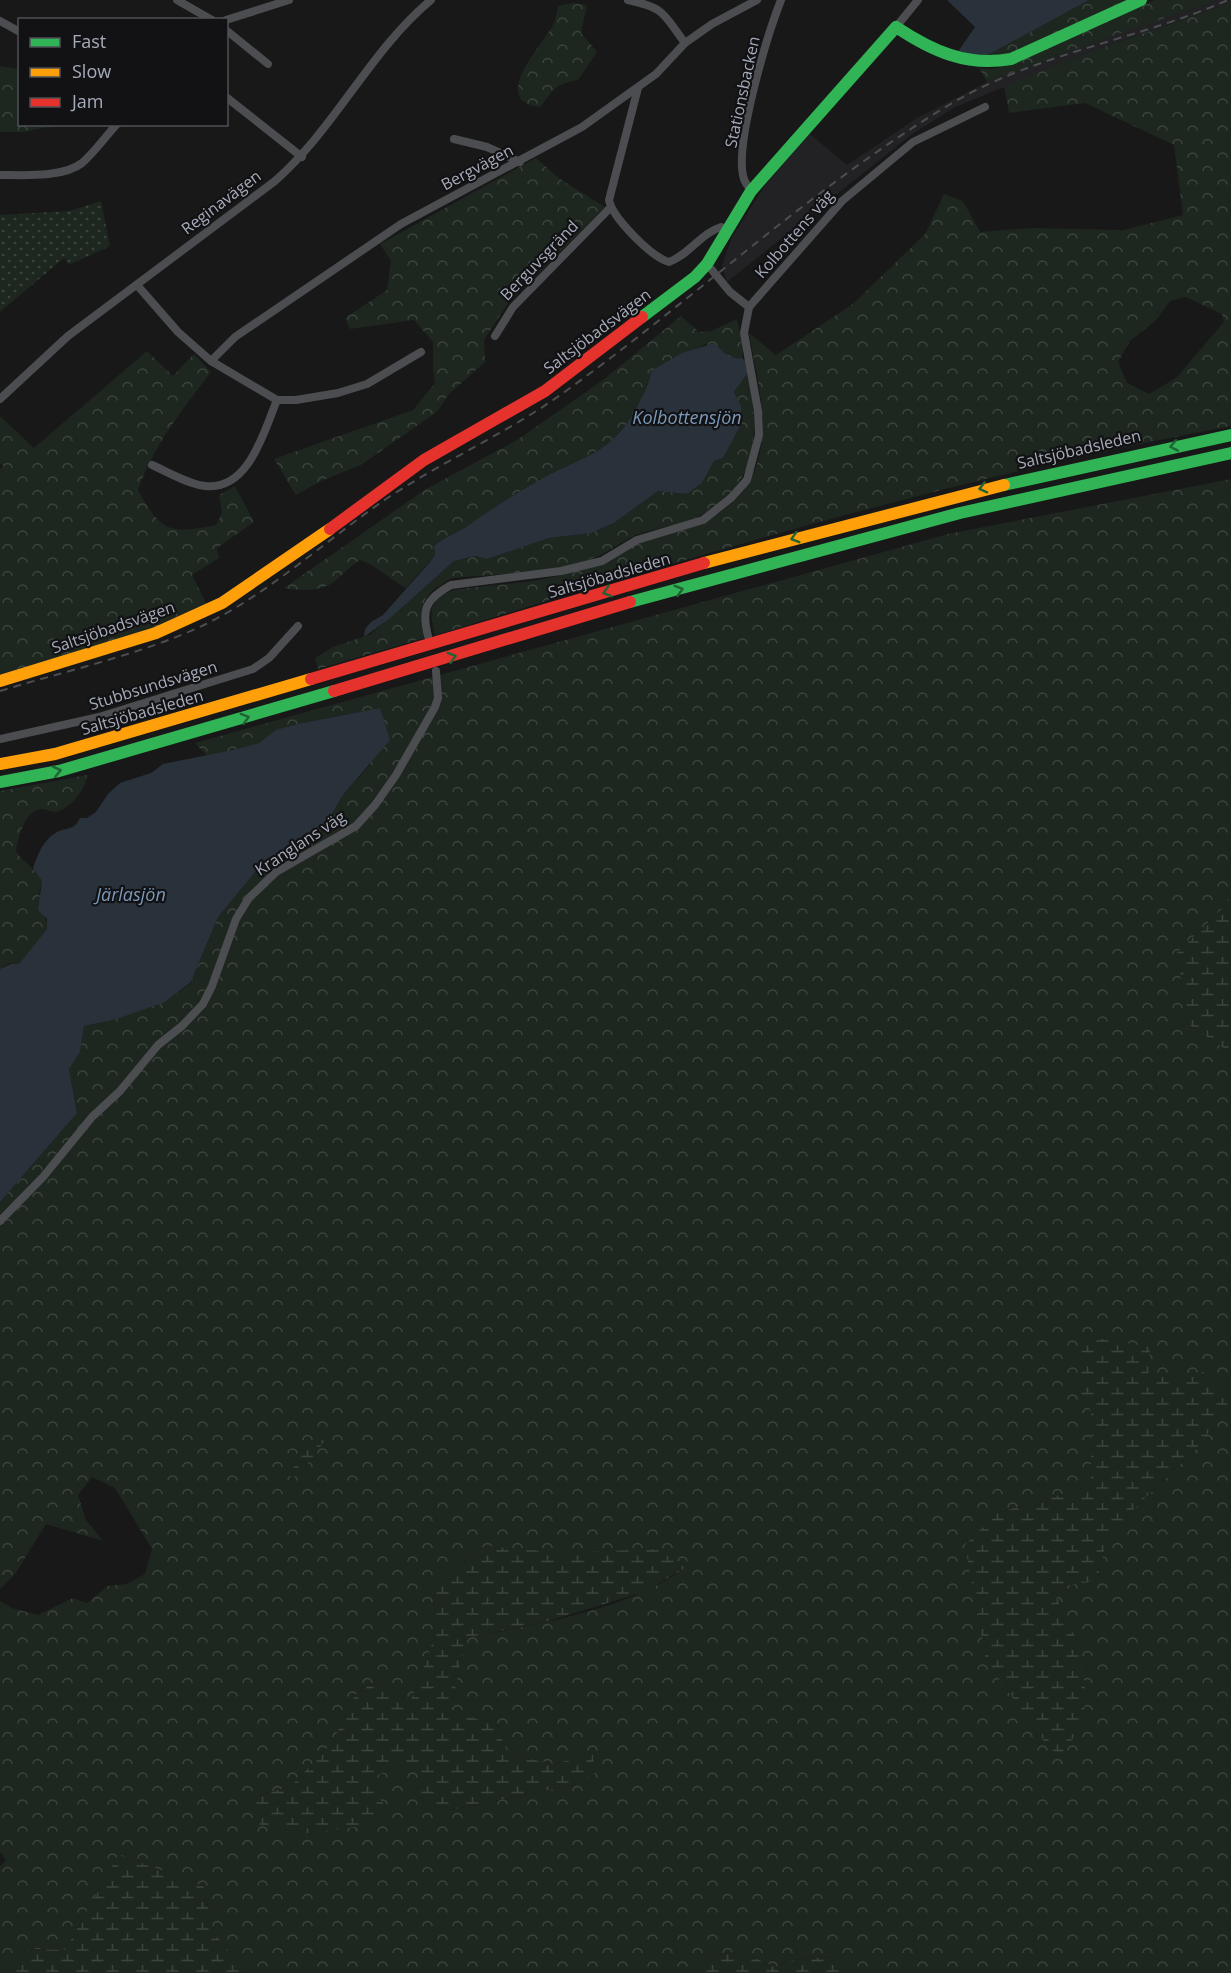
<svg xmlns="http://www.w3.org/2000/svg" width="1231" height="1973" font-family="'Open Sans',sans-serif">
  <defs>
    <pattern id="forest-crowns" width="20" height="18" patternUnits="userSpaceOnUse" patternTransform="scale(1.5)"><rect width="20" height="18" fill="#1d261f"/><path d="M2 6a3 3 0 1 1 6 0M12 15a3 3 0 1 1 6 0" fill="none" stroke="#3b433d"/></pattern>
    <pattern id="wetland-marsh" width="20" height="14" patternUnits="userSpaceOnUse" patternTransform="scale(1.5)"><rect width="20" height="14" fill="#1d261f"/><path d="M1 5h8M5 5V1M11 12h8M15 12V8" fill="none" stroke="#3b433d"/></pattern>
    <pattern id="park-dots" width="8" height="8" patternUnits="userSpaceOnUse" patternTransform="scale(1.5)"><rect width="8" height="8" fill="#1d261f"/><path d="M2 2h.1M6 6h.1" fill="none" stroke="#3b433d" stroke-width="1.8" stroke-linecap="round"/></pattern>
  </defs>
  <rect width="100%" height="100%" fill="#181818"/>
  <path fill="#222224" d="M1218,0H1231V3L1101,48L955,107L911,135L727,282L722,265L732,237L766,184L809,133L847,165L917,118L987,82L1100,39Z"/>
  <g fill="url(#forest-crowns)" fill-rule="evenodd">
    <path d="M1089,0H1132L1012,55L975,62Z"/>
    <path d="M1155,0H1218L1100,40L987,82L979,68L993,69L1012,64Z"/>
    <path d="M572,3L587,5L581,33L597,52L578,80C553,85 555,89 540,107C488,101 543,44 553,25C556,19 557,12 558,6Z"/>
    <path d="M1231,3V426C961,476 697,555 435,635C429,610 428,602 453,590C487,585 529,584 561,575C587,567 612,553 637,543C677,529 723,524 747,485C776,440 757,381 749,333L776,355L853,304L925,234L944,194L963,201L980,232L1032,228L1123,230L1183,215L1174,145L1085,103L1009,113L1004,86L1101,48ZM1186,297L1222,314L1224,322L1176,378L1149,394L1127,383L1118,362L1130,341L1155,321L1170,301Z"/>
    <path d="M0,66L19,69L20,124L60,125L22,132H0Z"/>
    <path d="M536,158L560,179L605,207L508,303L484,340L485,362L448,395L438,411L361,465L321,481L296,495L274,459L413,410L435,383L433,370V342L414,320L350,329L345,318L387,290L391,261L380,244Z"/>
    <path d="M681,316L699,332L711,331L737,319L743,349L742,358L733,359L706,344L651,371C650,383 644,393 638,405C613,453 588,454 543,478C516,493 491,509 466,527C455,534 444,537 434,546L435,555L406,588C389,579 379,567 360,560C350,566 344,574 335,581C322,592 299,591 284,588L426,489L517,440L603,380Z"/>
    <path d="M147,351L173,376L194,354L211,372C182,410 154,445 138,490C161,533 171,534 216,525L222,513L219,495L235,486L254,522L217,548L219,558L192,575L207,605L172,622L0,677V469L4,467L0,463V416L34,448Z"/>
    <path d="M748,373C759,430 760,485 701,515C682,526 657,527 636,535C622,541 610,551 596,557C553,575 498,573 452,578C423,593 417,606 424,638L318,669L315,658L333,647L371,634L454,561L475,556L487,559L549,538L591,533L614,523L658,491L687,494L702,483L714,461L723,458L737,432L742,423L741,408L734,392Z"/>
    <path d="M1231,479V891L1225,906L1177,953L1188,1024L1231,1053V1973H843L834,1957L797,1959L774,1967L740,1951L715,1956L687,1973H246L213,1932L204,1887L119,1854L65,1950L29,1949L5,1973H0V1866L6,1860L0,1852V1601L12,1608L38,1615L73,1598L87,1603L108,1586L127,1584L145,1574L152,1549L115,1488L92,1477L78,1495L86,1520L103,1541L46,1524L15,1574L0,1589V1202L77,1113L69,1069L80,1052L84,1026L117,1019L165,1002L191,983L218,917L256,871L312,838L326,824L343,795L370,765L380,708L298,724L238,757H208L195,743L948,534ZM1078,1392L1200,1445L1108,1534L1097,1581L1054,1587L1064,1620L1078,1640L965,1545L997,1513L1091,1486V1410ZM485,1546L686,1567C627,1611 536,1624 465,1638L450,1712L496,1724L508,1754L553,1764L593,1754L594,1773L573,1785L451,1810L412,1793L433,1778L403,1763L367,1780L251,1798L291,1786L332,1743L355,1695L370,1684L411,1700L433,1641L435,1584Z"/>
    <path d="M87,775C86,789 70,810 55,812C50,812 46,809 41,809C24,811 18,839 16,851C23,863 36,868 42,881L39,893L48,929L19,964L10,963L0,969V791Z"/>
  </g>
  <g fill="url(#wetland-marsh)">
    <path d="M1231,891V1053L1188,1024L1177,953L1225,906Z"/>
    <path d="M1083,1336L1150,1347L1148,1378L1203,1372L1231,1398L1200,1445L1108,1534L1097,1581L1054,1587L1064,1620L1078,1640L1085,1687L1084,1724L1061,1754L1050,1749L986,1661L965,1545L997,1513L1091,1486V1410L1078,1392Z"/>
    <path d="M331,1432L303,1470L289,1481L297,1458Z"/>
    <path d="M485,1546L566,1553L656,1549L687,1567L644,1592L545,1622L465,1638L451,1712L496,1724L508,1754L553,1764L593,1754L595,1773L573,1785L451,1810L411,1794L432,1778L403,1763L367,1780L387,1809L356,1827L301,1834L260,1825L251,1798L291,1786L332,1743L355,1695L371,1684L411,1700L433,1641L435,1584Z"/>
    <path d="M119,1854L204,1887L213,1932L246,1973H5L29,1949L65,1950Z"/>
    <path d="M740,1951L774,1967L797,1959L835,1957L843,1973H687L715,1956Z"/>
  </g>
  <path fill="url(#park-dots)" d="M101,201L110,246L69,265L64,258L0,312V215L69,211Z"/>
  <g fill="#29323b">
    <path d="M947,0H1089L975,62L957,53L975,27Z"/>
    <path d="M715,343C723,352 729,360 742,358L746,362L748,373L734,392L741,406L742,423L737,432L723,458L714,461L702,483L687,494L658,491L614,523L591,533L549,538L487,559L475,556L454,561L389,619L364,637L365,629L371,622L383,615L429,563L435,555L434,546C444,537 455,534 466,527C491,509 516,493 543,478C588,454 613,453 638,405C644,393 650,383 651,371L682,353Z"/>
    <path d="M380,708L390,740L343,795L326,824L312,838L256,871L218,917L191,982L165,1002L117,1019L84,1026L80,1052L69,1069L77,1113L0,1202V969L11,964H19L47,929V919L38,910L42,881L33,868C38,854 43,840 57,832C67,827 74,831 80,818H87L96,812L108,794L120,783L151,773L163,764L238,749L259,743L276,730L298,724Z"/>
  </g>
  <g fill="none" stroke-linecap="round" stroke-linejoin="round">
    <g stroke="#4c4d51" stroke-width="8">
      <path d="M177,0L212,20"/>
      <path d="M628,0C666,8 663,14 685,43"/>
      <path d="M226,20L289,0"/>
      <path d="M0,21L20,32"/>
      <path d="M896,27L918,0"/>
      <path d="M226,30L268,64"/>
      <path d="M638,88L609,200C612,217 651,257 669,262C689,255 701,233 721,227L728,229"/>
      <path d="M226,97L302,157"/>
      <path d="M454,139L487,147L520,162"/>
      <path d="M0,175C23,175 63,178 82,163C95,152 105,137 117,124"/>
      <path d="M751,191C749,187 745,183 744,179C733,147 768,33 781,0"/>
      <path d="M137,285L178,332L211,361L277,400H296L338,393L367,384L421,352"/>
      <path d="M749,307L842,201L913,142L985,107"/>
      <path d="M495,336L513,307L610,208"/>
      <path d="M211,361L235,337L401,224L582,127L656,74L685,43L712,24L757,0"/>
      <path d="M0,399L68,336L275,181C337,126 369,52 431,0"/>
      <path d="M152,465C168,472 188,484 205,486C249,491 264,431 277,400"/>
      <path d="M428,636C421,609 426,599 451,585L561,571L602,561L637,540L703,520L731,498L747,480L759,435L758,411L744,333L749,307L730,292L707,264"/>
      <path d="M0,739L99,717L253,669L269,658L298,626"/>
      <path d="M0,1221L43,1177L92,1117L120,1091L158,1045L182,1026L203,1004L212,986L236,919L249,898L276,872L356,826L375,805L396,775L435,707L438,698L436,671"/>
    </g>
    <g stroke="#30b455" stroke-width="12">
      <path d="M642,317L695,277L707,264L751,191L896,27C932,51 967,67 1011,59L1141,0"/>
      <path d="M1004,485L1231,435"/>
      <path d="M630,602L960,513L1231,453"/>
      <path d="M0,782L59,771L334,691"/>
    </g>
    <g stroke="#ff9f0a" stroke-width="12">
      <path d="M704,563L1004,485"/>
      <path d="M0,681L156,633L222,603L330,529"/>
      <path d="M0,764L55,754L311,679"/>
    </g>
    <g stroke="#e5322d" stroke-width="12">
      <path d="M330,529L424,460L545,391L642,317"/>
      <path d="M311,679L704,563"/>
      <path d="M334,691L630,602"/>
    </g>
    <path stroke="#4c4d50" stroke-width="2" stroke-dasharray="8 6" stroke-linecap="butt" d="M0,691C65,671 143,654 204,625C271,592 325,541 386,499C446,459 512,431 570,388C699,295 816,184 954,102C1038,53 1140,39 1228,0"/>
  </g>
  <defs><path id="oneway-chevron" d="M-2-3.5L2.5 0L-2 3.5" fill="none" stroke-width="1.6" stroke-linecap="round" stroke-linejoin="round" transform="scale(1.5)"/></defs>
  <g stroke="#216334">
    <use href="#oneway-chevron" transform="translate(1174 446) rotate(169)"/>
    <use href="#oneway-chevron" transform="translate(983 488) rotate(166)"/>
    <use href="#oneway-chevron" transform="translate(795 538) rotate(164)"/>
    <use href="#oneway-chevron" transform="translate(679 590) rotate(-16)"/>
    <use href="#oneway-chevron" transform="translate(607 592) rotate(164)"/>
    <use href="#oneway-chevron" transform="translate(452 657) rotate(-16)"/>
    <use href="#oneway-chevron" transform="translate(245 718) rotate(-16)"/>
    <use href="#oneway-chevron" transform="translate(57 771) rotate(-13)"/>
  </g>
  <g text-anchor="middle" stroke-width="4.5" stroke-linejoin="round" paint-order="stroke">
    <g font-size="16" fill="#a7acba" stroke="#121214">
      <text transform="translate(742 92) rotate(-78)" y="6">Stationsbacken</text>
      <text transform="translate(477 167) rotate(-28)" y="6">Bergvägen</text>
      <text transform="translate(221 202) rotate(-37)" y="6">Reginavägen</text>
      <text transform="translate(794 234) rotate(-49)" y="6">Kolbottens väg</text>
      <text transform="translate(539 260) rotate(-46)" y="6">Berguvsgränd</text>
      <text transform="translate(597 331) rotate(-37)" y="6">Saltsjöbadsvägen</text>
      <text transform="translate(1079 449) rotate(-13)" y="6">Saltsjöbadsleden</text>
      <text transform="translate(609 575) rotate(-16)" y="6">Saltsjöbadsleden</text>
      <text transform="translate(113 627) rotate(-19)" y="6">Saltsjöbadsvägen</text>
      <text transform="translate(153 685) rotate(-17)" y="6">Stubbsundsvägen</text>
      <text transform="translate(142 712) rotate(-16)" y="6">Saltsjöbadsleden</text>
      <text transform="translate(300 843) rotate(-33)" y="6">Kranglans väg</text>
    </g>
    <g font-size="18" font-style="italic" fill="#7b98b9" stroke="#121214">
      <text x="687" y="424">Kolbottensjön</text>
      <text x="131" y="901">Järlasjön</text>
    </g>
  </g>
  <rect x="18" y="18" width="210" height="108" fill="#121214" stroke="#4e5056" stroke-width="1.5"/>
  <rect x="30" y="38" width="30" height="9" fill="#30b455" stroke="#4e5056" stroke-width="1.5"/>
  <text x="72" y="48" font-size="18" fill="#a7acba">Fast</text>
  <rect x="30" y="68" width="30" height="9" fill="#ff9f0a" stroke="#4e5056" stroke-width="1.5"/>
  <text x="72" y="78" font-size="18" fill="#a7acba">Slow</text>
  <rect x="30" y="98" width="30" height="9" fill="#e5322d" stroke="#4e5056" stroke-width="1.5"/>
  <text x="72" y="108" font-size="18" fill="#a7acba">Jam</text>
</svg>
